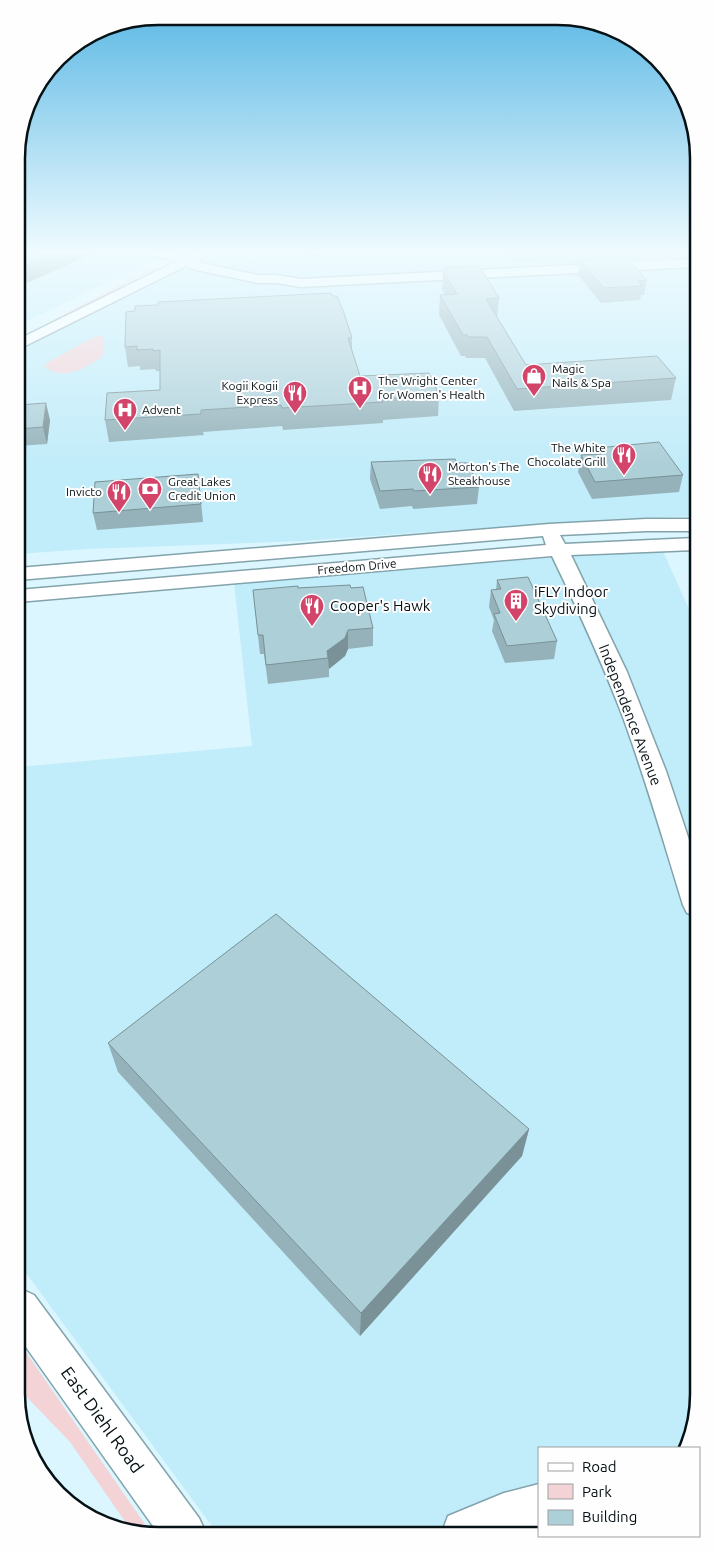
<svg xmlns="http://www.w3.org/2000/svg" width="715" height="1552" font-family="Ubuntu,sans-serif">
  <rect width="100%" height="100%" fill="#dbf6fe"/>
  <g fill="#c1ecf9">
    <path d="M17,250H174L17,326Z"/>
    <path d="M217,250H694L695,516L612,519L301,541L87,549L18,554L17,351Z"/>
    <path d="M662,549L696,625L698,1404L688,1448H539V1531L217,1533L21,1266L19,767L252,746L234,583Z"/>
  </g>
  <g fill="#f4d3d7">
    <path d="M154,267L157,269L127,283L95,303L17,341V339C63,316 108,290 154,267Z"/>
    <path d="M96,336L104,337L103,354L101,358C84,368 63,382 44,366L50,361Z"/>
    <path d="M21,1345L151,1533H133L70,1442L21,1391Z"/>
  </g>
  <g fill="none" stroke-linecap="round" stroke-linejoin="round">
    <defs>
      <g id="minor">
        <path d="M138,250H160L187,256L199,250H214L197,262L258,275H276L301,279L694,259V267L301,287L276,283H258L192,269L186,266L17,350V340L177,261L140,253Z"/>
        <path d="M646,519H695V531H646L560,535L565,544L695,538V550L571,555L627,672L666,771L696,861L697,916L687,913L683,905C664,843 646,781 624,720C603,664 578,610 552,556L18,602V590L546,545L543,536L18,580V568L549,524Z"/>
        <path d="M21,1289L34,1295L199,1518L206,1533H158L21,1340Z"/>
        <path d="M539,1484V1526L521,1531L442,1532L448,1516L504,1493Z"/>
      </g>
    </defs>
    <use href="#minor" stroke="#83a3ac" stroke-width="3"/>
    <use href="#minor" fill="#fff" fill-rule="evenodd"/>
  </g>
  <g fill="#95b2ba">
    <path d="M288,250H330L317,257L288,251Z"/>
    <path d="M497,250H677L676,256H671L670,258L629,260L647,280L644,295H641L640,300L601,303L578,275L580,263H569L566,260L513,262L506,253H499Z"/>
    <path d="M446,267L499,298L497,318L526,365L676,378L671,400L514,411L485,358H466L465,356H461L439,315L440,295H445L442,289L443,270H446Z"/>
    <path d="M332,296L352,338V352L360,376L439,395L438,416L383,420V423L283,430L282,426L203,432L204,435L109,442L105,420L160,390V371H156L155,369L140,370V366L128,367L125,347Z"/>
    <path d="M18,405L50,420L47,444L18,446Z"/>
    <path d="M597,448L683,475L679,492L592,499L578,472L581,455L596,454Z"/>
    <path d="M371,462L457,463L479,487L477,504L413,509L412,506L380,509L370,479Z"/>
    <path d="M18,484L26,503L22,524H18Z"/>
    <path d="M200,491L203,522L97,530L93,513Z"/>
    <path d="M497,580L557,641L554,659L505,663L492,631L494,620L489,607L491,590H496Z"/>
    <path d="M298,588H351L373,628V646L348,649L345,656L329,669V677L268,684L264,654H260L253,590Z"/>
    <path d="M108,1043L529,1129L522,1156L360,1336L118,1072Z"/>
  </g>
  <g fill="#799197">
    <path d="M58,250H101L18,287L19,292L17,293V268Z"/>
    <path d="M317,250H330L317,257Z"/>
    <path d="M46,403L50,420L47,444L43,427Z"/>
    <path d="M21,485L26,503L22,524L18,507Z"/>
    <path d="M348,630V649L345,656L329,669L328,658L327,651Z"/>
    <path d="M529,1129L522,1156L360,1336L361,1313Z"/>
  </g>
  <g fill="#adcfd8" stroke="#799197">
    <path d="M17,250H58L17,268Z"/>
    <path d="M627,258L647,280L638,281L642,286L604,288L580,261Z"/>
    <path d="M477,266L481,268L499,298L486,299L526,365L657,356L676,378L517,389L487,337H468L467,335H463L440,295L457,294L443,270H448L446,267Z"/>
    <path d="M331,293L332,296H337L344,313L352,338H348L360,376L429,373L439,395L382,399L383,402L282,408L281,405L201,410V414L105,420L107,393L160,390V350L153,351V349L137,350V346L125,347L126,312L135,311V306L158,305V302Z"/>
    <path d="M46,403L43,427L18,429V405Z"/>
    <path d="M659,442L683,475L595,482L581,455L601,454L597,448Z"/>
    <path d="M455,459L457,463H468L479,487L414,491L413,489L380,491L371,462Z"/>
    <path d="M198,474L201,504L93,513L95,482Z"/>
    <path d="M18,484L21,485L18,505Z"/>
    <path d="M528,577L557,641L507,646L494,614L500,613L491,590L501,589L497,580Z"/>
    <path d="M350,585L351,588L363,587L373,628L348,630L345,638L327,651L328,658L266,665L263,635H258L253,590L298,586V588Z"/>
    <path d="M276,914L529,1129L361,1313L108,1043Z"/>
  </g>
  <linearGradient id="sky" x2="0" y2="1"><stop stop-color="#59b7e4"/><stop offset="0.54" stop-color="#effbff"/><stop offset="1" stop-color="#effbff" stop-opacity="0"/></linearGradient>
  <rect width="715" height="467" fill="url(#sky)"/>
  <defs>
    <symbol id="shop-pin" viewBox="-11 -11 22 30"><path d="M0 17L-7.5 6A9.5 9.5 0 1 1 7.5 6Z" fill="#d3446a" stroke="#fefefe"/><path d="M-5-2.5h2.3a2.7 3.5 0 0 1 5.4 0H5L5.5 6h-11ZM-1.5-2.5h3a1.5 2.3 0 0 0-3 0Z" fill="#fff"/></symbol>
    <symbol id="hospital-pin" viewBox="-11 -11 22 30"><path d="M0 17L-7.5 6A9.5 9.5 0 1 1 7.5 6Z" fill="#d3446a" stroke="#fefefe"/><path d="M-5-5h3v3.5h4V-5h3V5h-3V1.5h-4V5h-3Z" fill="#fff"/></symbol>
    <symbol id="restaurant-pin" viewBox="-11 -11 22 30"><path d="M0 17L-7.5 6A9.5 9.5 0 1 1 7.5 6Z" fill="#d3446a" stroke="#fefefe"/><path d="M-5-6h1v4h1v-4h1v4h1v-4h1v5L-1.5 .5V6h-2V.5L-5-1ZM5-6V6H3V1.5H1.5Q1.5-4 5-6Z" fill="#fff"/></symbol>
    <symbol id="bank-pin" viewBox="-11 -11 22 30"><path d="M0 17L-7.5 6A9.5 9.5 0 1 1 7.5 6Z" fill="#d3446a" stroke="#fefefe"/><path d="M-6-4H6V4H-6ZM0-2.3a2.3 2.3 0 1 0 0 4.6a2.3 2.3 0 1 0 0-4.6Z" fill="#fff"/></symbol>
    <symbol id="building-pin" viewBox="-11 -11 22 30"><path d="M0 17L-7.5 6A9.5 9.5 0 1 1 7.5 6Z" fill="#d3446a" stroke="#fefefe"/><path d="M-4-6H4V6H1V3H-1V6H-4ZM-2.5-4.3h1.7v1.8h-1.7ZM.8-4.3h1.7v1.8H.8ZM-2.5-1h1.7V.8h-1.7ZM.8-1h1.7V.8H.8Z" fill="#fff"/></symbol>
  </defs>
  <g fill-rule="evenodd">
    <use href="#shop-pin" x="520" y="362" width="28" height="38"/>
    <use href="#hospital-pin" x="346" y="374" width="28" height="38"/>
    <use href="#restaurant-pin" x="281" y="379" width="28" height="38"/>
    <use href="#hospital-pin" x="111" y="396" width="28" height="38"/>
    <use href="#restaurant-pin" x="610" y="441" width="28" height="38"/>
    <use href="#restaurant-pin" x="416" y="460" width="28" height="38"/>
    <use href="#bank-pin" x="136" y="475" width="28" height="38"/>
    <use href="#restaurant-pin" x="105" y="478" width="28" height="38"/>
    <use href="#building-pin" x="502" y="587" width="28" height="38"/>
    <use href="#restaurant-pin" x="298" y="592" width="28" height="38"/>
  </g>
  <g text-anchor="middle" stroke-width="4" stroke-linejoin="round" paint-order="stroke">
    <g font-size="12" fill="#061115" stroke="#fefefe" text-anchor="start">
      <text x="552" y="373">Magic<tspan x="552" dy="14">Nails &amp; Spa</tspan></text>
      <text x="378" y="385">The Wright Center<tspan x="378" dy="14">for Women's Health</tspan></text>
      <text x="278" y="390" text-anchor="end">Kogii Kogii<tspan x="278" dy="14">Express</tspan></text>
      <text x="142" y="414">Advent</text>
      <text x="606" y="452" text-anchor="end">The White<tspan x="606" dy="14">Chocolate Grill</tspan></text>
      <text x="448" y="471">Morton's The<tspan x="448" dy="14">Steakhouse</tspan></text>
      <text x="168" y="486">Great Lakes<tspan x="168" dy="14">Credit Union</tspan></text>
      <text x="102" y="496" text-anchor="end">Invicto</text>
    </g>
    <g font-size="12" fill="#061115" stroke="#fefefe">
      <text transform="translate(357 567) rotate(-5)" y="4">Freedom Drive</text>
    </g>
    <g font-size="15" fill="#061115" stroke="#fefefe" text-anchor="start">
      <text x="534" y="597">iFLY Indoor<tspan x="534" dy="17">Skydiving</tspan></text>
      <text x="330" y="611">Cooper's Hawk</text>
    </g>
    <g font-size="15" fill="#061115" stroke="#fefefe">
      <text transform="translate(630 715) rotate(69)" y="5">Independence Avenue</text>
    </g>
    <g font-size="18" fill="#061115" stroke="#fefefe">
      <text transform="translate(102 1420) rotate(54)" y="6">East Diehl Road</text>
    </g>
  </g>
  <path d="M0 0H715V1552H0ZM158 25H557A133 133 0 0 1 690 158V1394A133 133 0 0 1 557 1527H158A133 133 0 0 1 25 1394V158A133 133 0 0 1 158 25Z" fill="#fefefe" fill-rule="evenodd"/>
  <path fill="none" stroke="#061115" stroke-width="2.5" d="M158 25H557A133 133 0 0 1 690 158V1394A133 133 0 0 1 557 1527H158A133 133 0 0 1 25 1394V158A133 133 0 0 1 158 25Z"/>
  <rect x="538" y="1447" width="162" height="90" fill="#fefefe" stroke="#9b9fa1"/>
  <rect x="548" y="1463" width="25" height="8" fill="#ffffff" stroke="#9b9fa1"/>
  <text x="582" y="1472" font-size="15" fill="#061115">Road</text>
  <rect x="548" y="1484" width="25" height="15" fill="#f4d3d7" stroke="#9b9fa1"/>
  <text x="582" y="1497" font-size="15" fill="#061115">Park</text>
  <rect x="548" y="1510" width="25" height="15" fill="#adcfd8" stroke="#9b9fa1"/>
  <text x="582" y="1522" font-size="15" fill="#061115">Building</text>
</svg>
